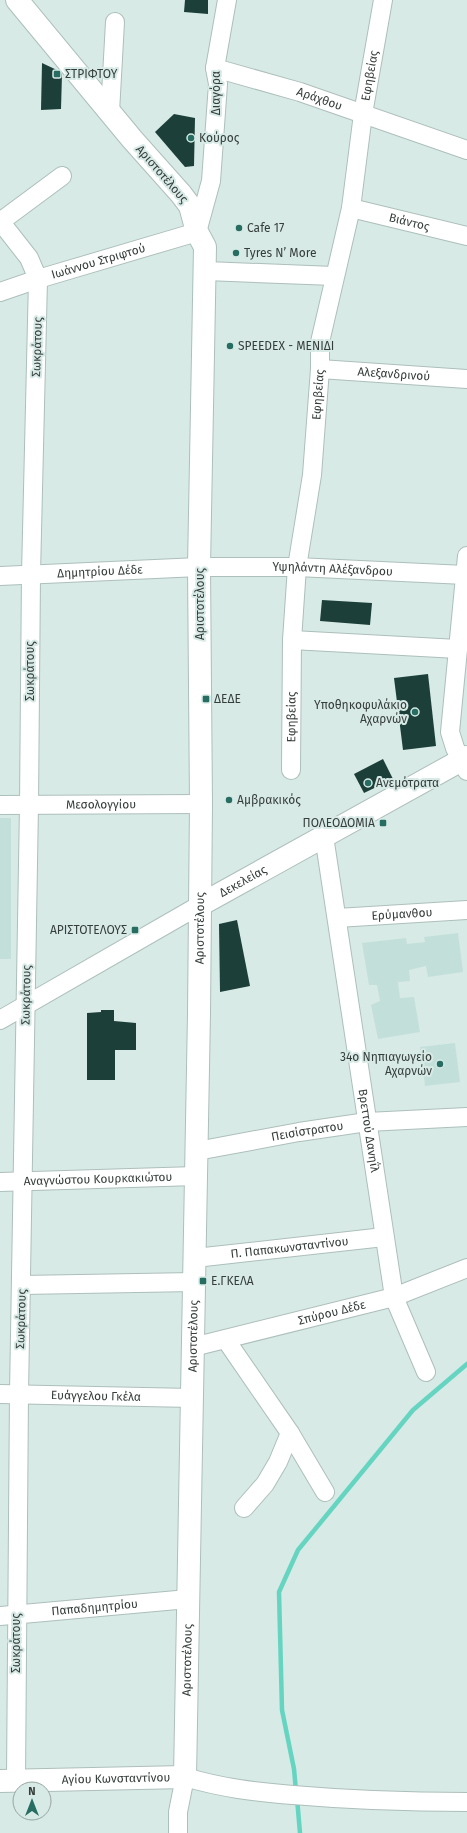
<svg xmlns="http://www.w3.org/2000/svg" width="467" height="1833" font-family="'Fira Sans',sans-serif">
  <rect width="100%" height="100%" fill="#d7eae6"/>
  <g fill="#c3dfd9">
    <rect x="0" y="818" width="11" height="141"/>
    <path d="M458,933L463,972L428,977L426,966L409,970L410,981L398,982L400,998L414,997L420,1032L378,1039L371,1005L380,1001L377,985H369L362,943L406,938L407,944L425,942L424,937Z"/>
    <path d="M455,1043L460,1082L425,1086L420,1047Z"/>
  </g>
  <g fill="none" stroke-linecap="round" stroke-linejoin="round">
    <g stroke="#65d4c1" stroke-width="4.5">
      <path d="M296,1791L294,1769L282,1710L279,1592L298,1550L413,1410L467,1364"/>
      <path d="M297,1798L300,1833"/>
    </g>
  </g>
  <g fill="#1c3f39">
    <path d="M185,0H208V14L184,12Z"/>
    <path d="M42,63L59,71L62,74L61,109L41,110Z"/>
    <path d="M174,114L195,118L194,166L185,167L155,132Z"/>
    <path d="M322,600L372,603L370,625L320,621Z"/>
    <path d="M428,674L436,746L403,750L394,678Z"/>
    <path d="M383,759L393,779L364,793L354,774Z"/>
    <path d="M237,920L250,986L220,992L219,924Z"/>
    <path d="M101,1010H114V1021L136,1023V1050H115V1080H87V1013L101,1012Z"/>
  </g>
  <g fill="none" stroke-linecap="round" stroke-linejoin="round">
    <defs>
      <g id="minor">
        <path id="s1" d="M215,68L300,92L467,150"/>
        <path d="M110,112L115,22"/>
        <path id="s2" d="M351,208L467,236"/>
        <path d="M0,221L29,258L38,279L31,574L29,805L19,1394L16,1781"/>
        <path d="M0,222L62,176"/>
        <path d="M206,271L334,276"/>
        <path id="s3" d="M0,292L38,279L197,232L211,181L218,84L215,68L227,0"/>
        <path id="s4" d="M320,369L467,379"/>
        <path d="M467,556L450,732L455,748L467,771"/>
        <path id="s5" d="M0,576L199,567H297L465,575"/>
        <path d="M292,640L458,649"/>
        <path id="s6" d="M291,770L292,640L297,567L312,475L320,369V342L351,208L363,114L383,0"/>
        <path id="s7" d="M0,805L201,804"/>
        <path id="s8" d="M324,836L394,1297L426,1372"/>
        <path id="s9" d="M337,918L467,910"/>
        <path d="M0,1020L200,905"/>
        <path id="s10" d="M197,1151L299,1132L367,1122L467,1117"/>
        <path id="s11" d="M0,1182L196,1176"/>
        <path id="s12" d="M195,1258L384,1237"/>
        <path d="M22,1285L194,1282"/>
        <path d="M226,1340L290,1433L325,1492"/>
        <path id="s13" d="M193,1347L394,1297L467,1268"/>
        <path id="s14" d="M0,1394L192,1398"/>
        <path d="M244,1508L265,1484L278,1462L290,1433"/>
        <path id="s15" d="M0,1616L188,1599"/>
        <path d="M185,1777C222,1788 255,1792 293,1795C351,1800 409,1802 467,1802"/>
        <path d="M178,1833V1812L185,1777"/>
      </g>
      <g id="major">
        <path id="s16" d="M200,905L467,757"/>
        <path id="s17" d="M0,1781L185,1777L199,1013L201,804L199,567L205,247L197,232L190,206L181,194L132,139L17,0"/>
      </g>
    </defs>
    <use href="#minor" stroke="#adbfbb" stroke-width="20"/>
    <use href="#major" stroke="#adbfbb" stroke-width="24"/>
    <use href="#minor" stroke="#fff" stroke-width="18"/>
    <use href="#major" stroke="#fff" stroke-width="22"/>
  </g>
  <g fill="#276d62" stroke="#d7eae6" stroke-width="1.5">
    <rect x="53" y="70" width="8" height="8" rx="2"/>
    <circle cx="191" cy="138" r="4"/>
    <circle cx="239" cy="228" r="4"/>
    <circle cx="236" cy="253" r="4"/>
    <circle cx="230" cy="346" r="4"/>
    <rect x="202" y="695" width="8" height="8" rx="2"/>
    <circle cx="415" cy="712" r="4"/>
    <circle cx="368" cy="783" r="4"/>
    <circle cx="229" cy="800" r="4"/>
    <rect x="379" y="819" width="8" height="8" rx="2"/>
    <rect x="131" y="926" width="8" height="8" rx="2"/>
    <circle cx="440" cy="1064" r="4"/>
    <rect x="199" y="1277" width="8" height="8" rx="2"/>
  </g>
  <g text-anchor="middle" stroke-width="4" stroke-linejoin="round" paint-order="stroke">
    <g font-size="12" fill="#363e3c" stroke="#d7eae6" text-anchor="start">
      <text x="65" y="78">ΣΤΡΙΦΤΟΥ</text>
      <text x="199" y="142">Κούρος</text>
      <text x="247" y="232">Cafe 17</text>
      <text x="244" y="257">Tyres N’ More</text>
      <text x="238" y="350">SPEEDEX - ΜΕΝΙΔΙ</text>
      <text x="214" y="703">ΔΕΔΕ</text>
      <text x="407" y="709" text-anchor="end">Υποθηκοφυλάκιο<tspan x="407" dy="14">Αχαρνών</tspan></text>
      <text x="376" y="787">Ανεμότρατα</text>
      <text x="237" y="804">Αμβρακικός</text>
      <text x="375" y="827" text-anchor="end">ΠΟΛΕΟΔΟΜΙΑ</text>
      <text x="127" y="934" text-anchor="end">ΑΡΙΣΤΟΤΕΛΟΥΣ</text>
      <text x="432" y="1061" text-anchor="end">34o Νηπιαγωγείο<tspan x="432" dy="14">Αχαρνών</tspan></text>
      <text x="211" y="1285">Ε.ΓΚΕΛΑ</text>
    </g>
    <g font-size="12" fill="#363e3c" stroke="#d7eae6">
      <text dy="4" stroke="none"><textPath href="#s6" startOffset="701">Εφηβείας</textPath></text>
      <text transform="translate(216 93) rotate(-90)" y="4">Διαγόρα</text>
      <text dy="4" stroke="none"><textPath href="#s1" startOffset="109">Αράχθου</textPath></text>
      <text transform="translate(162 174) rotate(49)" y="4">Αριστοτέλους</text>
      <text dy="4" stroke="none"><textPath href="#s2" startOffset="60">Βιάντος</textPath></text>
      <text dy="4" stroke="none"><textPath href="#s3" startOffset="103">Ιωάννου Στριφτού</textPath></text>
      <text transform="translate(37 347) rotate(-88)" y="4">Σωκράτους</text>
      <text dy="4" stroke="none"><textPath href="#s4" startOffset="74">Αλεξανδρινού</textPath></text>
      <text dy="4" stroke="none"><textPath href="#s6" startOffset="377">Εφηβείας</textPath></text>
      <text dy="4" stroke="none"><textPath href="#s5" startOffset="333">Υψηλάντη Αλέξανδρου</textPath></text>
      <text dy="4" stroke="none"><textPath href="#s5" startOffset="100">Δημητρίου Δέδε</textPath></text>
      <text transform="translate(200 604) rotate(-90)" y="4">Αριστοτέλους</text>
      <text transform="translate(30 671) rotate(-90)" y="4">Σωκράτους</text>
      <text dy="4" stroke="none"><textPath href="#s6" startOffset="53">Εφηβείας</textPath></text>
      <text dy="4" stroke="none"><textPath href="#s7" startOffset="101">Μεσολογγίου</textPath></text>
      <text dy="4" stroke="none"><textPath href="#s16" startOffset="49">Δεκελείας</textPath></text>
      <text dy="4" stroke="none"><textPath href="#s9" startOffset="65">Ερύμανθου</textPath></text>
      <text dy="4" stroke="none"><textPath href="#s17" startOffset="1034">Αριστοτέλους</textPath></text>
      <text transform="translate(26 995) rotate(-89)" y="4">Σωκράτους</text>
      <text dy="4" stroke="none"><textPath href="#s10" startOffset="112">Πεισίστρατου</textPath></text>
      <text dy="4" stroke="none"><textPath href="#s8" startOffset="298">Βρεττού Δανηΐλ</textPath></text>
      <text dy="4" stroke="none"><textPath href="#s11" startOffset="98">Αναγνώστου Κουρκακιώτου</textPath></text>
      <text dy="4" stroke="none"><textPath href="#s12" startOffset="95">Π. Παπακωνσταντίνου</textPath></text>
      <text dy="4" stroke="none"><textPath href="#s13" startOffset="143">Σπύρου Δέδε</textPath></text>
      <text transform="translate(21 1319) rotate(-88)" y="4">Σωκράτους</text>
      <text dy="4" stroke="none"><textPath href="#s17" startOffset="626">Αριστοτέλους</textPath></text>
      <text dy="4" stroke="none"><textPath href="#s14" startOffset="96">Ευάγγελου Γκέλα</textPath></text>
      <text dy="4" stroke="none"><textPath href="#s15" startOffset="95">Παπαδημητρίου</textPath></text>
      <text transform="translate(16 1643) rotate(-90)" y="4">Σωκράτους</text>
      <text dy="4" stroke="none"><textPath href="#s17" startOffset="302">Αριστοτέλους</textPath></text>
      <text dy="4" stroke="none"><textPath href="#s17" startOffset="116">Αγίου Κωνσταντίνου</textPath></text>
    </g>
  </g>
  <g transform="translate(32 1801)"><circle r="19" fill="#d7eae6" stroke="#97a5a2"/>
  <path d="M0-3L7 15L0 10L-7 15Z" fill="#276d62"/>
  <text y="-6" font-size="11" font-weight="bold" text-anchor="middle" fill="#363e3c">N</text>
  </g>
</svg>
